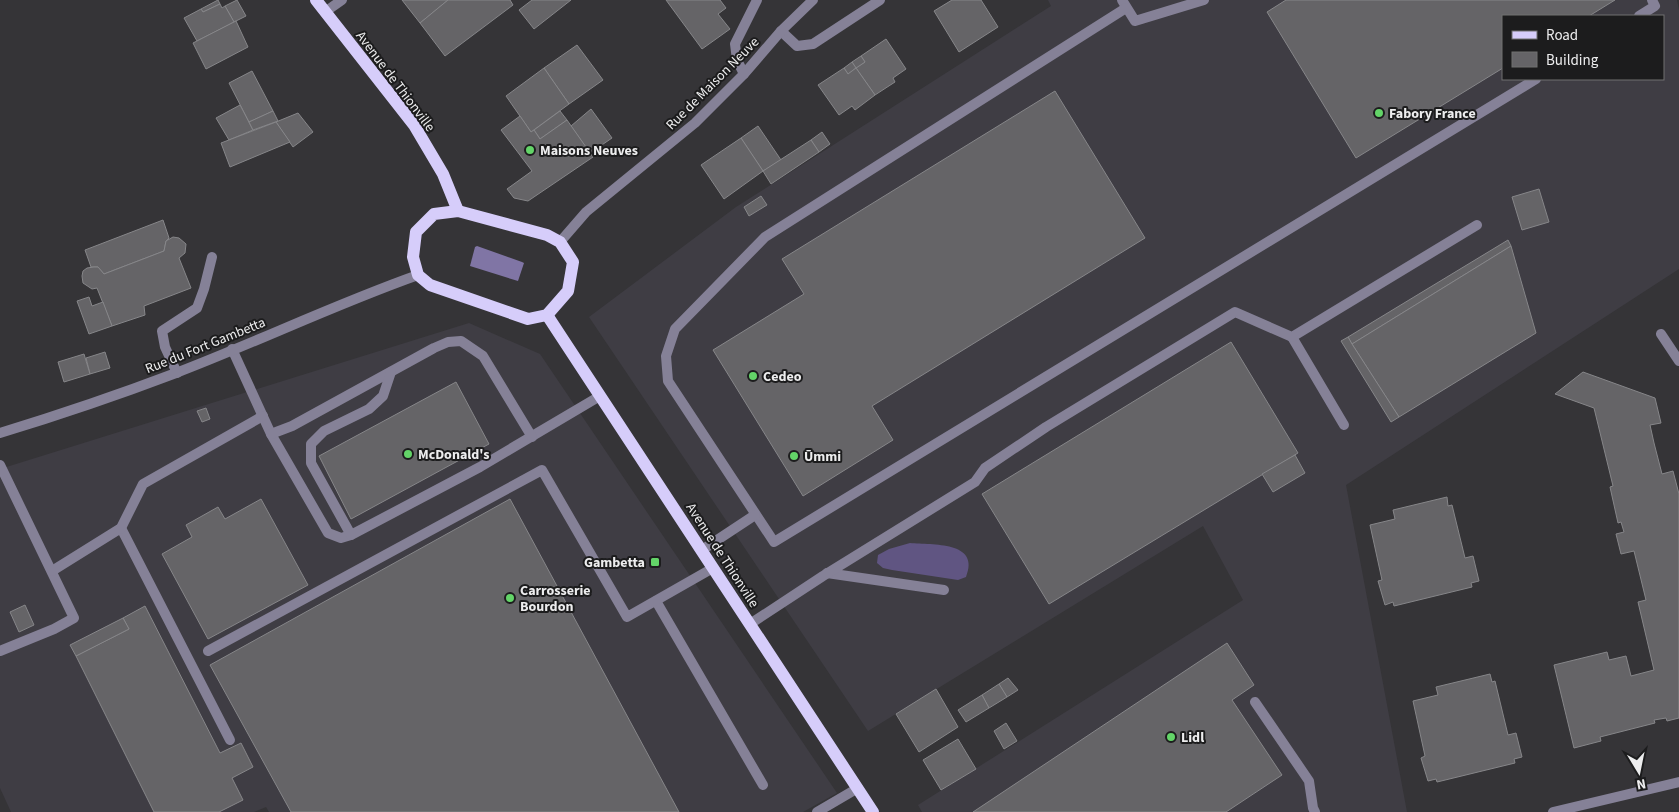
<svg xmlns="http://www.w3.org/2000/svg" width="1679" height="812" font-family="'Source Sans 3',sans-serif">
  <rect width="100%" height="100%" fill="#353437"/>
  <g fill="#3f3d44" fill-rule="evenodd">
    <path d="M1048,0H1677L1679,10V269L1346,485L1407,812H922L918,805L1243,600L1203,526L868,731L589,317L736,207L1051,6ZM1503,16H1663V79H1503Z"/>
    <path d="M469,323L540,354L837,793L803,812H269L266,807L254,812H11L0,788V469Z"/>
  </g>
  <path fill="#605582" d="M910,543C932,545 981,541 966,577L958,580L892,570L883,568L877,563L878,555L889,549Z"/>
  <path fill="#8075a5" d="M477,246L522,262L524,263L518,281L470,266L475,247Z"/>
  <g fill="#656467" stroke="#868689">
    <path d="M218,0L220,4L203,12L201,9Z"/>
    <path d="M237,0L246,16L234,22L225,6Z"/>
    <path d="M402,0H448L420,23Z"/>
    <path d="M448,0H510L513,5L445,56L420,23Z"/>
    <path d="M532,0H571L534,29L519,10Z"/>
    <path d="M666,0H720L726,8L718,14L730,29L702,49Z"/>
    <path d="M952,0H981L998,27L959,52L934,11Z"/>
    <path d="M1286,0H1615L1589,16H1503V68L1356,158L1267,12Z"/>
    <path d="M220,4L222,8L225,6L234,22L197,41L184,18L201,9L203,12Z"/>
    <path d="M236,21L248,47L206,69L193,43Z"/>
    <path d="M886,39L906,69L893,78L895,82L875,95L856,68L865,62L861,56Z"/>
    <path d="M577,45L603,80L569,104L544,68Z"/>
    <path d="M861,56L865,62L856,68L852,62Z"/>
    <path d="M852,62L856,68L848,74L844,68Z"/>
    <path d="M544,68L569,104L531,132L506,96Z"/>
    <path d="M844,68L848,74L856,68L875,95L855,110L852,106L839,115L818,85Z"/>
    <path d="M252,71L273,111L249,122L229,83Z"/>
    <path d="M1055,91L1145,238L872,406L893,440L803,496L713,350L804,294L782,259Z"/>
    <path d="M240,105L253,130L229,140L216,118Z"/>
    <path d="M591,109L612,138L590,153L571,126Z"/>
    <path d="M273,111L278,121L253,130L249,122Z"/>
    <path d="M560,111L567,120L540,139L534,130Z"/>
    <path d="M298,113L313,132L293,147L276,122Z"/>
    <path d="M520,116L531,132L534,130L540,139L567,120L593,157L528,201L514,198L507,189L532,171L501,130Z"/>
    <path d="M276,122L290,142L230,167L221,143Z"/>
    <path d="M758,126L781,160L763,171L741,138Z"/>
    <path d="M822,132L830,144L819,152L811,140Z"/>
    <path d="M741,138L763,171L724,199L701,165Z"/>
    <path d="M811,140L819,152L771,184L763,171Z"/>
    <path d="M1539,189L1549,222L1522,230L1512,197Z"/>
    <path d="M761,196L767,205L749,216L744,207Z"/>
    <path d="M163,220L169,238L166,241L164,251L104,274L98,267H91L85,250Z"/>
    <path d="M173,237L179,238L186,244L185,253L179,258L191,288L144,306L145,315L112,326L97,288L92,289L83,283L82,276L83,271L87,268L94,267H98L104,274L164,251L166,241Z"/>
    <path d="M1508,240L1511,246L1352,344L1348,337Z"/>
    <path d="M1511,246L1536,333L1399,417L1352,344Z"/>
    <path d="M89,297L92,306L103,302L112,326L89,334L77,301Z"/>
    <path d="M1348,337L1352,344L1399,417L1391,422L1341,341Z"/>
    <path d="M1231,342L1298,453L1049,604L982,494Z"/>
    <path d="M105,352L110,368L90,374L86,358Z"/>
    <path d="M84,354L90,374L64,382L58,362Z"/>
    <path d="M1583,372L1655,398L1661,423L1650,425L1654,443L1662,474L1673,471L1679,494V718L1667,721L1666,718L1654,720L1655,723L1600,737L1601,741L1574,748L1554,665L1607,652L1609,660L1626,656L1631,676L1654,670L1638,602L1646,600L1634,551L1621,554L1616,534L1624,532L1621,522L1618,523L1610,487L1613,486L1594,408L1555,394Z"/>
    <path d="M456,382L489,444L351,519L319,456Z"/>
    <path d="M206,408L210,419L202,422L197,411Z"/>
    <path d="M1295,455L1305,473L1273,492L1262,474Z"/>
    <path d="M1447,497L1448,506L1452,505L1465,558L1473,556L1479,581L1471,583L1472,587L1394,606L1393,602L1385,605L1378,581L1382,580L1370,525L1395,519L1393,510Z"/>
    <path d="M261,499L308,585L208,639L162,554L192,537L186,525L218,507L225,519Z"/>
    <path d="M510,499L679,812H291L210,665Z"/>
    <path d="M25,605L34,625L19,632L10,612Z"/>
    <path d="M145,606L220,753L241,743L253,767L232,778L243,800L219,812H154L76,656L129,629L123,618Z"/>
    <path d="M123,618L129,629L76,656L70,645Z"/>
    <path d="M1227,643L1254,685L1232,700L1282,775L1226,812H973Z"/>
    <path d="M1490,674L1492,682L1495,681L1508,735L1516,733L1522,757L1514,759L1515,763L1437,782L1436,779L1428,781L1421,758L1425,756L1413,701L1438,695L1436,687Z"/>
    <path d="M1008,678L1018,690L1007,697L999,684Z"/>
    <path d="M999,684L1007,697L989,708L982,695Z"/>
    <path d="M936,689L958,727L919,752L896,714Z"/>
    <path d="M982,695L989,708L966,722L958,710Z"/>
    <path d="M1006,723L1017,741L1004,749L994,731Z"/>
    <path d="M958,739L976,769L941,790L923,760Z"/>
  </g>
  <g fill="none" stroke-linecap="round" stroke-linejoin="round">
    <g stroke="#858197" stroke-width="10">
      <path d="M1122,0L1135,21L1204,0"/>
      <path d="M1126,8L765,237L675,329L666,356L668,381L774,542L1536,79"/>
      <path d="M325,12L342,0"/>
      <path d="M1639,16L1655,6L1652,0"/>
      <path d="M781,31L797,46L813,44L880,0"/>
      <path d="M744,74L737,60L735,44L757,0"/>
      <path d="M1292,337L1344,425"/>
      <path d="M232,349L271,434L328,533L341,538L351,535L480,467L600,396"/>
      <path d="M177,373L165,347L162,331L197,308L204,289L212,257"/>
      <path d="M271,434L292,426L434,348L448,342L461,341L483,356L532,437"/>
      <path d="M0,465L74,618L54,629L0,651"/>
      <path d="M121,528L230,740"/>
      <path d="M351,535L311,463V444L324,431L369,409L383,396L391,372"/>
      <path d="M702,550L755,515"/>
      <path d="M52,571L121,528L143,484L263,416"/>
      <path d="M827,573L944,590"/>
      <path d="M656,601L763,785"/>
      <path d="M750,624L823,576L975,482L985,468L1046,427L1235,312L1292,337L1477,225"/>
      <path d="M208,651L542,470L627,617L713,568"/>
      <path d="M1255,702L1309,781L1313,808L1315,812"/>
    </g>
    <g stroke="#858197" stroke-width="10">
      <path d="M560,242L586,212L695,123L744,74L781,31L813,0"/>
      <path d="M1661,334L1679,361"/>
      <path d="M817,812L858,788"/>
      <path d="M1553,812L1679,782"/>
    </g>
    <path stroke="#858197" stroke-width="10" d="M0,433C59,415 118,395 176,373C257,342 336,304 418,275"/>
    <g stroke="#d6cdfa" stroke-width="12">
      <path d="M316,0L414,125L443,174L458,211"/>
      <path d="M458,211L547,235L560,242L573,262L568,291L547,315L528,319L430,285L418,275L413,257L416,232L434,214Z"/>
      <path d="M547,315L873,812"/>
    </g>
  </g>
  <g fill="#63d468" stroke="#1c1c1d" stroke-width="2">
    <circle cx="1379" cy="113" r="5"/>
    <circle cx="530" cy="150" r="5"/>
    <circle cx="753" cy="376" r="5"/>
    <circle cx="408" cy="454" r="5"/>
    <circle cx="794" cy="456" r="5"/>
    <rect x="650" y="557" width="10" height="10" rx="2.5"/>
    <circle cx="510" cy="598" r="5"/>
    <circle cx="1171" cy="737" r="5"/>
  </g>
  <g text-anchor="middle" stroke-width="4" stroke-linejoin="round" paint-order="stroke">
    <g font-size="14" fill="#ededee" stroke="#1c1c1d">
      <text transform="translate(396 81) rotate(53)" y="5">Avenue de Thionville</text>
      <text transform="translate(712 83) rotate(-45)" y="5">Rue de Maison Neuve</text>
      <text transform="translate(205 345) rotate(-22)" y="5">Rue du Fort Gambetta</text>
      <text transform="translate(723 555) rotate(57)" y="5">Avenue de Thionville</text>
    </g>
    <g font-size="14" font-weight="bold" fill="#ededee" stroke="#1c1c1d" text-anchor="start">
      <text x="1389" y="118">Fabory France</text>
      <text x="540" y="155">Maisons Neuves</text>
      <text x="763" y="381">Cedeo</text>
      <text x="418" y="459">McDonald's</text>
      <text x="804" y="461">Ūmmi</text>
      <text x="645" y="567" text-anchor="end">Gambetta</text>
      <text x="520" y="595">Carrosserie<tspan x="520" dy="16">Bourdon</tspan></text>
      <text x="1181" y="742">Lidl</text>
    </g>
  </g>
  <rect x="1502" y="15" width="162" height="65" fill="#1c1c1d" stroke="#707071"/>
  <rect x="1512" y="31" width="25" height="8" fill="#d6cdfa" stroke="#707071"/>
  <text x="1546" y="40" font-size="15" fill="#ededee">Road</text>
  <rect x="1512" y="52" width="25" height="15" fill="#656467" stroke="#707071"/>
  <text x="1546" y="65" font-size="15" fill="#ededee">Building</text>
  <g transform="translate(1639 772) rotate(170)" stroke="#1c1c1d" stroke-width="4" paint-order="stroke">
  <path d="M0-4L9 19L0 12L-9 19Z" fill="#ededee"/>
  <text y="-8" font-size="14" font-weight="bold" text-anchor="middle" fill="#ededee">N</text>
  </g>
</svg>
